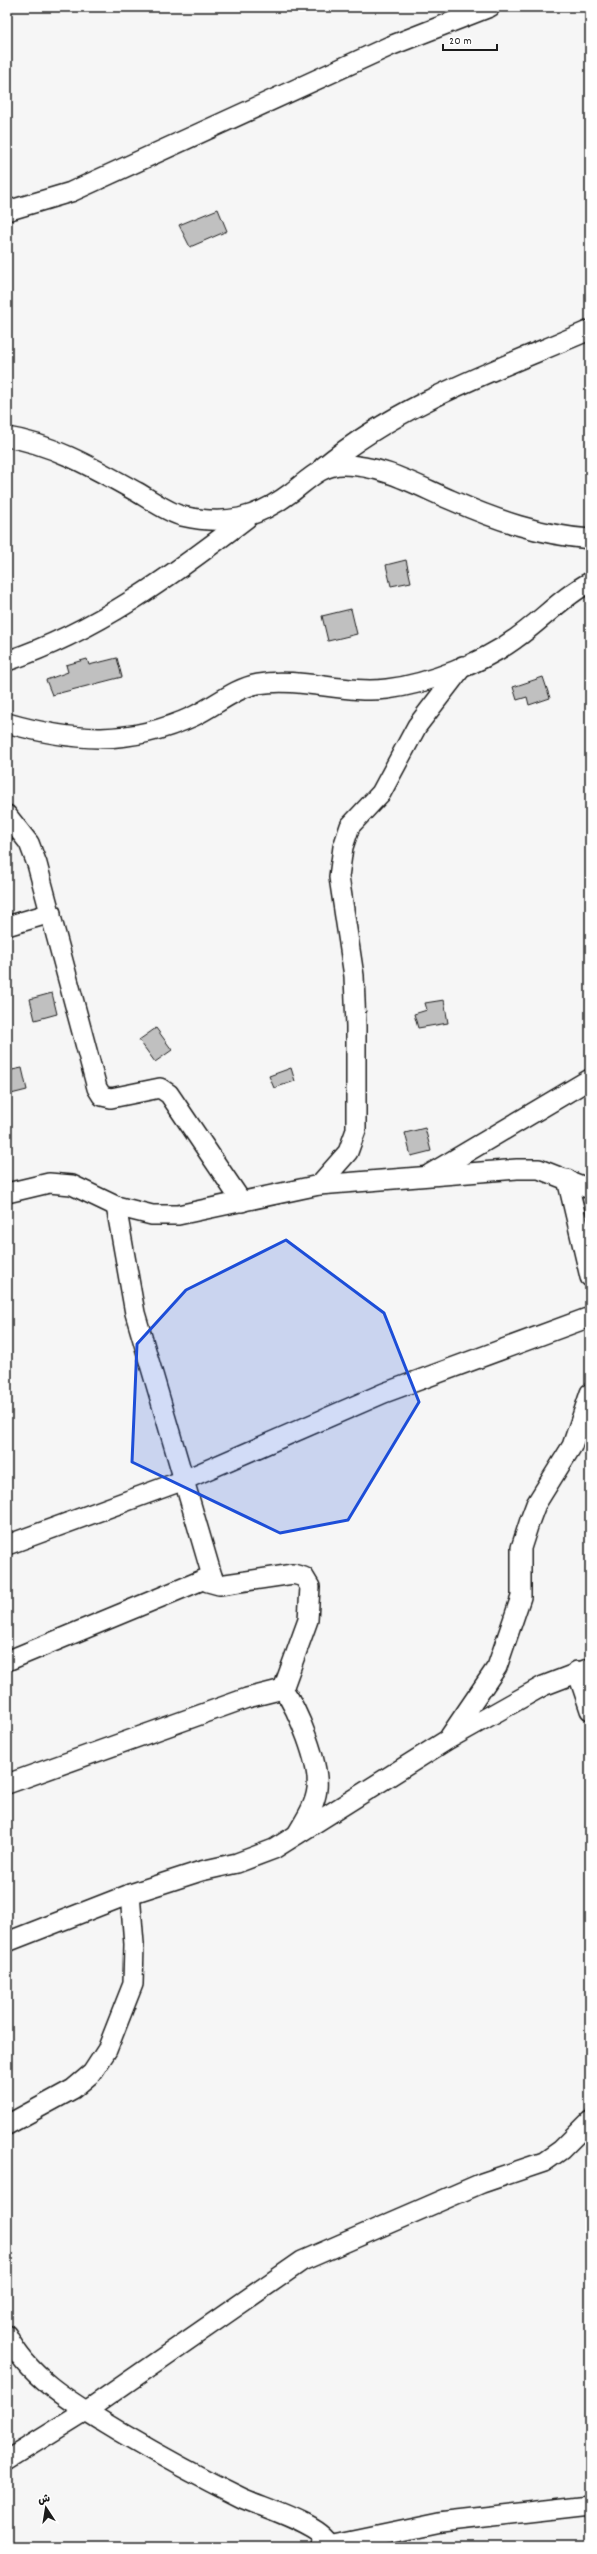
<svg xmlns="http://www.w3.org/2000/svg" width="597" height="2554" font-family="Dekko,'Playpen Sans Arabic',sans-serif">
  <rect width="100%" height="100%" fill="#f6f6f6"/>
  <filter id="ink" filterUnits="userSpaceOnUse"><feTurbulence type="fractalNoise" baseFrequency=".025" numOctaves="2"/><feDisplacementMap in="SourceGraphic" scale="8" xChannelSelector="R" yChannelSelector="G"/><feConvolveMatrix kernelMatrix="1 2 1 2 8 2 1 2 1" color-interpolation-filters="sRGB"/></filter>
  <g filter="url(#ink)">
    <g fill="#c0c0c0" stroke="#1c1c1c">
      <path d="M218,209L227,231L190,247L179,225Z"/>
      <path d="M406,560L411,582L391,586L386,565Z"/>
      <path d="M351,609L357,634L328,641L322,616Z"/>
      <path d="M117,658L122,677L52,695L46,680L68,672L66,665L87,659L89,665Z"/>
      <path d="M543,677L550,698L529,705L527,697L517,700L513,687Z"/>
      <path d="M52,993L57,1014L35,1020L30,999Z"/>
      <path d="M444,1000L448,1023L418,1028L414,1014L427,1010L425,1003Z"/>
      <path d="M156,1028L172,1050L155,1062L139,1040Z"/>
      <path d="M22,1068L27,1090L7,1095V1071Z"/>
      <path d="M291,1068L295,1081L274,1088L269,1076Z"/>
      <path d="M425,1128L431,1151L411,1156L405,1133Z"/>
    </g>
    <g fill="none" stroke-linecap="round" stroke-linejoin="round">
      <defs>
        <g id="street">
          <path d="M7,211L71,192L390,46L490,7"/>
          <path d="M7,437C53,444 97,470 137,492C151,500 167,512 182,516C226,526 256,519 292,492C308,480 321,465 343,465C382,465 416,485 451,500C496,520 540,535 590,539"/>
          <path d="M323,467C400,403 499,369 590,330"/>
          <path d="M7,661C97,631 173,575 247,518"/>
          <path d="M7,723C74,742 129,746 194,716C215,706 235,688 258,684C301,677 344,694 387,689C428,684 482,663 515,639C541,621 562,597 590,582"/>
          <path d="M7,815L29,843L37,864L97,1088L102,1096L111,1098L160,1088L169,1094L242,1202"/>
          <path d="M7,926L51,913"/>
          <path d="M430,1174L590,1079"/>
          <path d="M567,1179L590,1277"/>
          <path d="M319,1185L348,1152L356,1130V1026L354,976L339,877L343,847L350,826L381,793L417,726L463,666"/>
          <path d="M7,1193L49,1183L72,1185L116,1206L152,1215H178L319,1185L517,1169H539L590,1189"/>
          <path d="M116,1206L135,1313L212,1576L208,1582L219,1585L293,1574L304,1577L310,1587L308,1620L283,1689"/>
          <path d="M7,1545L184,1480L384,1393L590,1317"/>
          <path d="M7,1661L212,1576"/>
          <path d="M577,1671L590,1710"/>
          <path d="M283,1689C298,1710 320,1764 317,1789C315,1806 305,1820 297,1834"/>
          <path d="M450,1736L497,1667L521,1597V1548L530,1520L536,1504L572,1446L590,1393"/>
          <path d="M7,1784L247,1698L283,1689"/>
          <path d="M7,1942L130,1894L201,1871L237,1863L274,1849L447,1740L543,1686L590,1668"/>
          <path d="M7,2125L73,2089L92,2073L107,2050L133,1984L134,1944L130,1894"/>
          <path d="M7,2335C30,2381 78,2406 120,2432C159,2455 199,2477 240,2497C260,2507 325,2525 331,2547"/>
          <path d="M7,2460L86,2411L302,2261L482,2183L544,2162L561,2150L590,2121"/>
          <path d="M320,2547L440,2522L590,2505"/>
        </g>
      </defs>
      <use href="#street" stroke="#1c1c1c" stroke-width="22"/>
      <use href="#street" stroke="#fff" stroke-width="19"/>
    </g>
  </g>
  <path fill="#1d4ed8" fill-opacity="0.2" stroke="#1d4ed8" stroke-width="3" stroke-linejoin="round" d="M286,1240L384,1313L419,1402L348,1520L280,1533L132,1462L137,1344L186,1290Z"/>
  <rect width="597" height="2554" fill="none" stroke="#fff" stroke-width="24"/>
  <rect x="12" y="12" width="573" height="2530" fill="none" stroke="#1c1c1c" stroke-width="1.5" filter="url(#ink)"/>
  <g transform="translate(46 2508) rotate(348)" stroke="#ffffff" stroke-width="3" paint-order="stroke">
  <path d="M0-3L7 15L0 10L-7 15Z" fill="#1c1c1c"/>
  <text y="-6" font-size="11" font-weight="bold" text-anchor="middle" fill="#1c1c1c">ش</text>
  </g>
  <path d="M443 44v6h54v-6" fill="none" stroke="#1c1c1c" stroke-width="2"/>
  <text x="449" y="44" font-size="12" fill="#1c1c1c" stroke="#ffffff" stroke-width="3" paint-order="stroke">20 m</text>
</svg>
